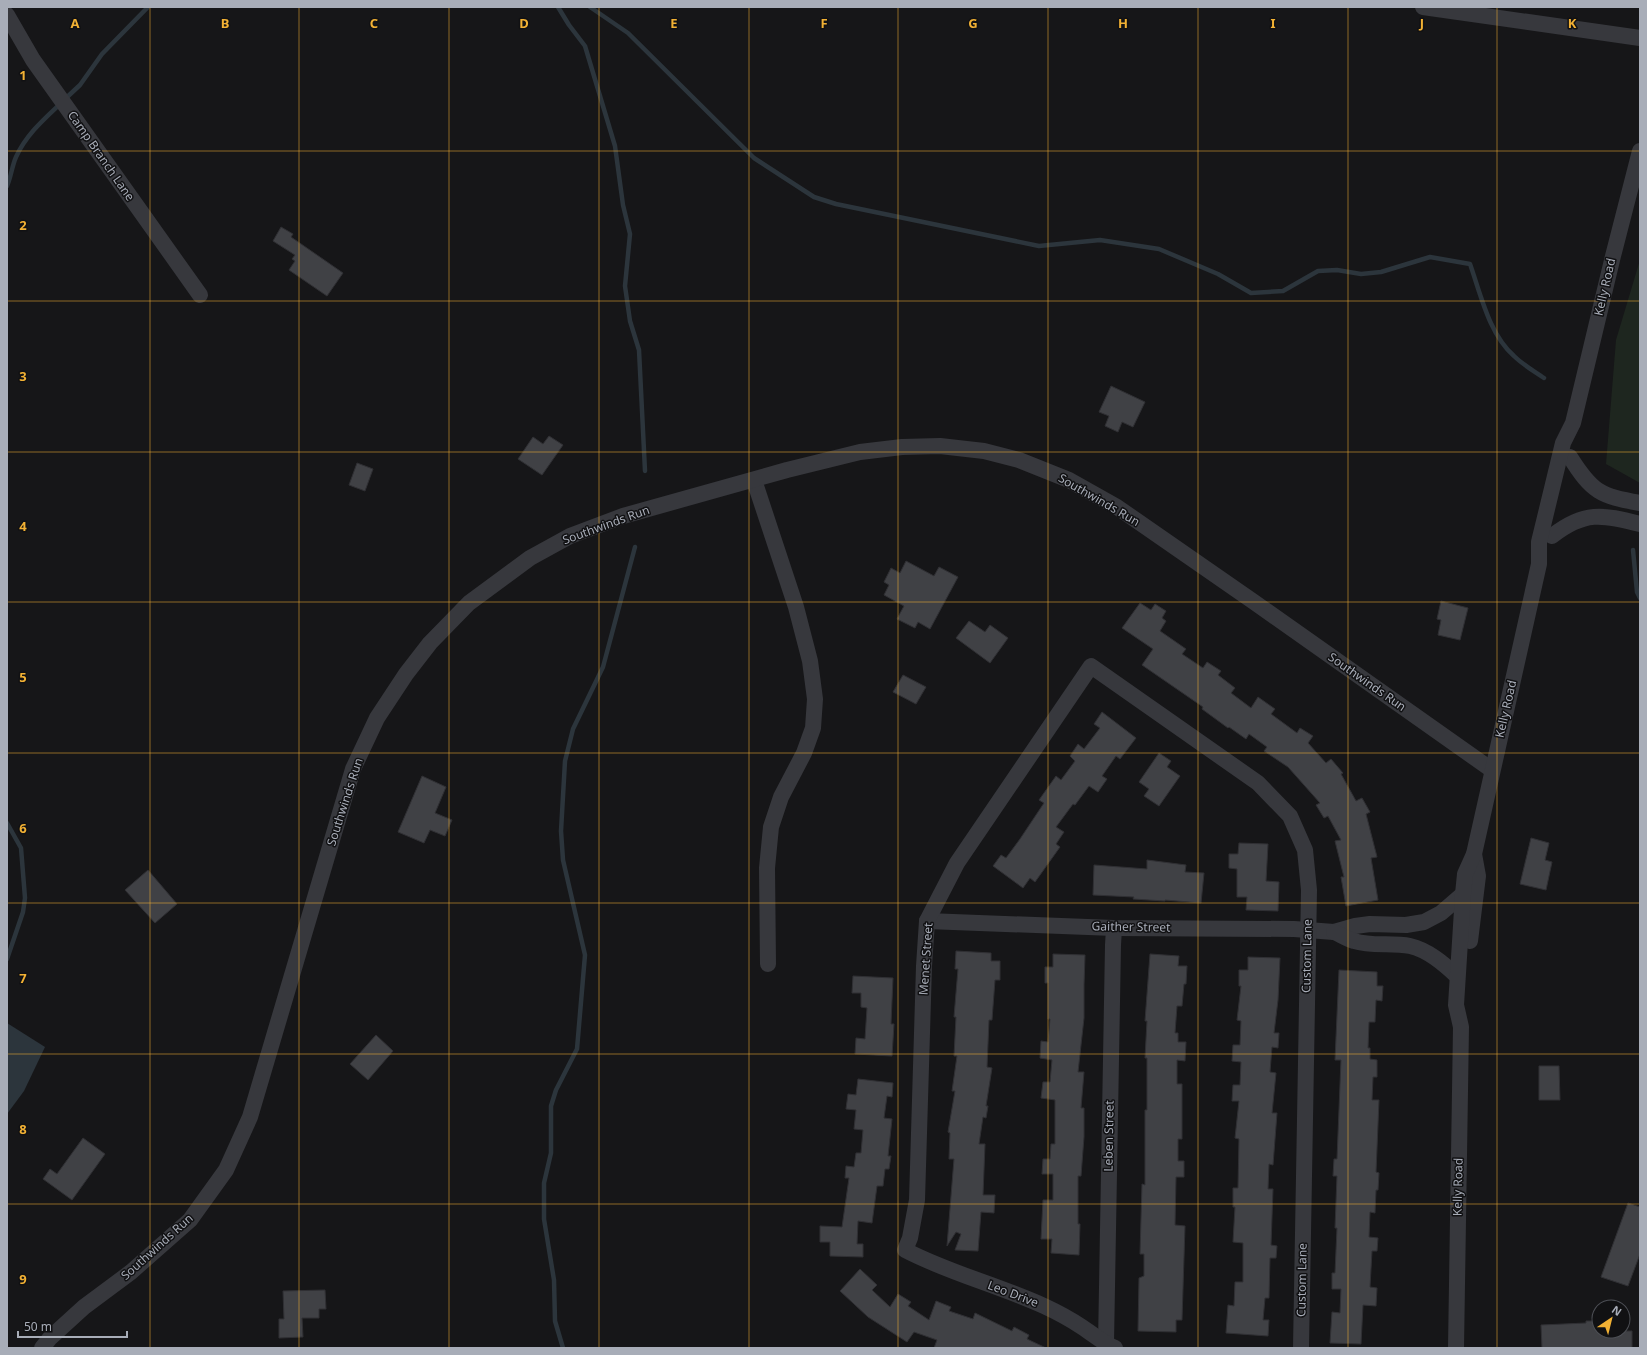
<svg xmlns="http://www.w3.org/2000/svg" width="1647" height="1355" font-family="'Noto Sans',sans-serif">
  <rect width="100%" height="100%" fill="#161618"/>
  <path fill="#1e261f" d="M1640,260V483L1606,464L1616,340Z"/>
  <path fill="#2c353c" d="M7,1023L45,1047L24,1091L7,1114Z"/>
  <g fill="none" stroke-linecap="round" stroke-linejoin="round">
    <g stroke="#2c353c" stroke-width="4.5">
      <path d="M558,7L569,25L585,46L615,146L623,205L630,234L625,286L630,321L639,350L645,471"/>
      <path d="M590,7L628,33L754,158L814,197L836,204L1039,246L1100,240L1159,249L1218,274L1251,293L1283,291L1318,271L1337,270L1361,274L1381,272L1430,257L1470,264C1481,295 1489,334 1514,356C1523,365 1534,371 1544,378"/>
      <path d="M65,99L80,85L102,54L148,7"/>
      <path d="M7,186C11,177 12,166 16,157C26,135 43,120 60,104"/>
      <path d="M1633,550L1637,592L1640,598"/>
      <path d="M7,823L21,848L25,898L23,912L7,959"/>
      <path d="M563,1348L555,1321L554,1280L544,1219V1183L551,1153V1106L556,1090L577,1049L585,955L563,860L561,831L565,761L573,729L603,667L635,547"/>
    </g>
  </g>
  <g fill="#404145" stroke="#303034">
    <path d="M281,227L293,234L291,237L343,273L327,296L289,270L295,261L292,259L295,255L273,241Z"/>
    <path d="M1111,386L1145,402L1133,427L1122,422L1118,432L1105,426L1109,416L1099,412Z"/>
    <path d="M549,436L563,445L542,475L518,459L533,437L543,444Z"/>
    <path d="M357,463L373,469L365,491L349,485Z"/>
    <path d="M906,561L934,576L939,567L958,577L930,629L918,622L915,628L897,619L904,606L884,595L889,585L884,582L891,568L900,573Z"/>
    <path d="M1441,601L1468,608L1460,640L1438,635L1441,620L1437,619Z"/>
    <path d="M1140,603L1151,610L1155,604L1166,611L1162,618L1166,621L1160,631L1186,649L1182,654L1203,668L1207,662L1221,671L1218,675L1235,688L1231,693L1251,708L1258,697L1275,709L1271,714L1297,733L1300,728L1313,736L1308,743L1326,763L1331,759L1343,773L1341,774L1356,801L1362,798L1370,812L1366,814L1377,857L1371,858L1378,900L1346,906L1341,877H1344L1335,841L1341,840L1328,816L1324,818L1316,805L1320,803L1288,767L1264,751L1267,747L1249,734L1246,739L1229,727L1228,728L1202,709L1203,707L1142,665L1153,649L1122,628Z"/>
    <path d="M969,621L985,632L990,625L1008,638L990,663L956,638Z"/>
    <path d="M903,675L926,687L916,704L893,692Z"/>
    <path d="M1102,712L1136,738L1120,759L1116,756L1102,776L1107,779L1098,792L1089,786L1075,805L1073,804L1056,827L1064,832L1056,844L1060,847L1035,882L1030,878L1023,888L993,866L1001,855L1006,858L1020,839L1044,803L1039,800L1056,776L1061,780L1075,761L1070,756L1078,744L1084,749L1100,728L1094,724Z"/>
    <path d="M1159,753L1171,761L1167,767L1180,776L1159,806L1144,796L1149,789L1139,782Z"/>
    <path d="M422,776L446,787L435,813L452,820L445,836L430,830L424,843L398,832Z"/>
    <path d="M1531,838L1549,843L1545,860L1552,862L1546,890L1520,884Z"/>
    <path d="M1239,843L1268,844L1266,881L1279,882L1278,911L1246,910L1247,897H1237V869L1229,868V854H1238Z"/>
    <path d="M1147,860L1186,865L1185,872L1204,873L1201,903L1165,900V901L1133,899L1134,897L1093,895L1094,865L1147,869Z"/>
    <path d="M148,870L177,904L155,923L125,890Z"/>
    <path d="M956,951L991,953V961H1000V980H995L992,1020H989L987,1067L992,1068L986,1106H988L986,1118L983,1117L979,1144H985L983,1195H995L994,1213L981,1212L978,1251L955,1250L961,1234L956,1232L947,1246L954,1159H949L950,1133L948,1132L955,1091H952L957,1056H954L956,1017H954L958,969H955Z"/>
    <path d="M1053,954L1085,955L1084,985V1018L1078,1072H1084L1081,1108H1084V1137L1081,1176H1078V1224H1080L1079,1255L1051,1253L1052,1239H1041L1043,1200H1053V1174H1042L1043,1159H1050L1051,1144H1055V1100L1041,1098L1043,1082H1050L1052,1060L1040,1058L1041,1041L1048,1042L1050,1019H1048V983H1045V967H1053Z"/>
    <path d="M1150,954L1179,956L1178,966H1187L1186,984H1184L1182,1006H1177L1175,1033H1178V1042H1186L1185,1061L1177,1060V1084H1182V1139H1178V1161H1184V1177H1176L1175,1225L1185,1226L1182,1320H1176V1332L1138,1331L1139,1278L1144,1276V1254H1140L1142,1184L1145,1185V1110H1147V1058H1145L1147,1021H1145Z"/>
    <path d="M1248,957L1280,958L1278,1000L1274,1033H1279L1278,1048L1272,1047L1270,1072L1276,1073L1272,1113H1277L1273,1165L1269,1164L1268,1189H1273L1271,1245L1277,1246L1276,1258H1270L1269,1298H1265L1263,1320H1269L1268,1336L1226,1333L1228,1305L1234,1306L1235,1282H1243V1243L1233,1242L1235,1207H1233V1188H1238L1239,1139L1235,1138L1239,1101H1232L1233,1085H1240L1241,1062L1232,1061L1233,1045H1240L1241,1021L1237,1020L1241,986H1239V970H1248Z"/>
    <path d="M1339,970L1377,972V986H1383L1382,1001L1376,1000L1375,1022H1369L1368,1048H1370V1059L1377,1060V1077H1373L1372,1100H1379L1376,1172L1379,1173L1378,1190H1376L1375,1213L1370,1212L1369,1237L1378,1238L1377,1251H1372L1370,1287L1377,1288L1376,1306L1363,1305L1361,1344L1330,1343L1332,1312L1340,1313L1341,1289H1332V1273H1335L1337,1228H1335L1337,1176H1333L1334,1159H1337L1341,1060H1335Z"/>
    <path d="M853,976L893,978L891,1024H894L892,1056L855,1054L856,1038L865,1039L867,1008L861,1007V993H852Z"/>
    <path d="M376,1035L393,1051L368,1080L350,1064Z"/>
    <path d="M1539,1066H1559L1560,1100H1539Z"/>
    <path d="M858,1079L893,1083L892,1097L887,1096L884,1118L892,1119L888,1156H891L889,1169H885L883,1186H877L872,1223L858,1221L857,1244H863V1257L830,1256V1242H820V1226L842,1227L849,1178H845L846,1166L854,1167L856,1153H861L863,1130L854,1129L856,1110L846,1109L848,1094L856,1095Z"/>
    <path d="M83,1138L105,1154L72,1200L43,1179L50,1169L57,1174Z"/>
    <path d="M1628,1203L1640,1207V1254L1628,1286L1601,1277Z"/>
    <path d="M860,1269L877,1285L872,1290L890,1307L898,1294L911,1302L908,1306L929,1320L936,1301L951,1307L949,1311L973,1319L975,1313L1012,1331L1014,1327L1029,1335L1027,1339L1046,1348H934L937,1340L914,1332L907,1342L868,1317L840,1291Z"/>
    <path d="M325,1290L326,1309H319V1318H302L303,1337L279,1338V1319H284L283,1291Z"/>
    <path d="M1586,1321H1599V1331H1632V1348H1542L1541,1325L1586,1323Z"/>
  </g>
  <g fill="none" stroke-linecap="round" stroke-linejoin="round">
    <g stroke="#37383d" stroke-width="16">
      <path d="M1423,7L1640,38"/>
      <path d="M7,15L33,60L200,295"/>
      <path d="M1570,457C1592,492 1600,496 1640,503"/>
      <path d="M754,480L796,607L810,661L815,699L813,728L804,753L781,797L771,827L767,868L768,964"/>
      <path d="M1552,536C1584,511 1602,514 1640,524"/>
      <path d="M927,921L1114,928L1294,929L1334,932L1355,926L1370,924L1406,925L1424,922L1441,913L1463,894"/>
      <path d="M1334,932C1341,935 1347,939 1354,941C1372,947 1392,942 1410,946C1428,950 1444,964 1457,976"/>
      <path d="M1470,941L1478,876L1474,854"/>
      <path d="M1106,1344L1113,945L1114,928"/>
      <path d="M42,1348L50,1338L84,1307L131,1272L190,1220L226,1170L250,1117L353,769L377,718L406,674L430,643L469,603L530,558L570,536L623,516L787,470L860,452L902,447L940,446L984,451L1019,460L1069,480L1117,507L1254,602L1492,770"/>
      <path d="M1115,1348C1103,1343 1093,1334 1082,1327C1070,1319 1057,1312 1044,1306C998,1285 949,1273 905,1250L910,1238L917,1200L924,966L927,921L957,863L1091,666L1258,783L1290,816L1305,850L1309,890L1301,1348"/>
      <path d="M1456,1348L1461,1027L1456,1005L1463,894L1465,874L1474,854L1539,564V542L1563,443L1573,423L1613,256L1640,151"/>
    </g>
  </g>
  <path fill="none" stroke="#f2b134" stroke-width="1" stroke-opacity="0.55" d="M150,7V1348M299,7V1348M449,7V1348M599,7V1348M749,7V1348M898,7V1348M1048,7V1348M1198,7V1348M1348,7V1348M1497,7V1348M7,151H1640M7,301H1640M7,452H1640M7,602H1640M7,753H1640M7,903H1640M7,1054H1640M7,1204H1640"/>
  <g text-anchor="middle" stroke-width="3" stroke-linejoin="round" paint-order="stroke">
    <g font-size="12" fill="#a8adb8" stroke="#111113">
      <text transform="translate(101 156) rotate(55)" y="4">Camp Branch Lane</text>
      <text transform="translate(1605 287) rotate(-77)" y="4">Kelly Road</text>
      <text transform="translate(1099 500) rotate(30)" y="4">Southwinds Run</text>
      <text transform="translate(606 525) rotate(-20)" y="4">Southwinds Run</text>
      <text transform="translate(1367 682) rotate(35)" y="4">Southwinds Run</text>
      <text transform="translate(1506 709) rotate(-77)" y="4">Kelly Road</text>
      <text transform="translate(345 802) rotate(-72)" y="4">Southwinds Run</text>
      <text transform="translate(1131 927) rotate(1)" y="4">Gaither Street</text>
      <text transform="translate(1307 956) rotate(-89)" y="4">Custom Lane</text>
      <text transform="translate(926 959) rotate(-86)" y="4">Menet Street</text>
      <text transform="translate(1109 1136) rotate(-89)" y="4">Leben Street</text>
      <text transform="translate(1458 1187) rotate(-89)" y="4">Kelly Road</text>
      <text transform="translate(157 1247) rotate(-42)" y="4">Southwinds Run</text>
      <text transform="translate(1302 1280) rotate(-89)" y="4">Custom Lane</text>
      <text transform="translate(1013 1294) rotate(21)" y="4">Leo Drive</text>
    </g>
  </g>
  <g font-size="13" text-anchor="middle" font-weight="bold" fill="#f2b134" stroke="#111113" stroke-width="3" stroke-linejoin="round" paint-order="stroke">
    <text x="75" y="28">A</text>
    <text x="225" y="28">B</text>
    <text x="374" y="28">C</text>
    <text x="524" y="28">D</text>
    <text x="674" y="28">E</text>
    <text x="824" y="28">F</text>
    <text x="973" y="28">G</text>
    <text x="1123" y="28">H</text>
    <text x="1273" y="28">I</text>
    <text x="1422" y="28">J</text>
    <text x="1572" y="28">K</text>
    <text x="23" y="80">1</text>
    <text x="23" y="230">2</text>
    <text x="23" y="381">3</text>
    <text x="23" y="531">4</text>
    <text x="23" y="682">5</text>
    <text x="23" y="833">6</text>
    <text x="23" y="983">7</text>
    <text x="23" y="1134">8</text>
    <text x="23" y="1284">9</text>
  </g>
  <rect width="1647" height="1355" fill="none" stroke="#a8adb8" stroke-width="16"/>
  <g transform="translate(1611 1319) rotate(35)"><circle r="19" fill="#111113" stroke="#4d4f55"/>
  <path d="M0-3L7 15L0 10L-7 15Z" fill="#f2b134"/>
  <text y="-6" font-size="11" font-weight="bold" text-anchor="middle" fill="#a8adb8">N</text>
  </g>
  <path d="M18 1331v6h109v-6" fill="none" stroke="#a8adb8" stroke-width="2"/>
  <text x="24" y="1331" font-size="12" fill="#a8adb8" stroke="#111113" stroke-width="3" paint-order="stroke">50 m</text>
</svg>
